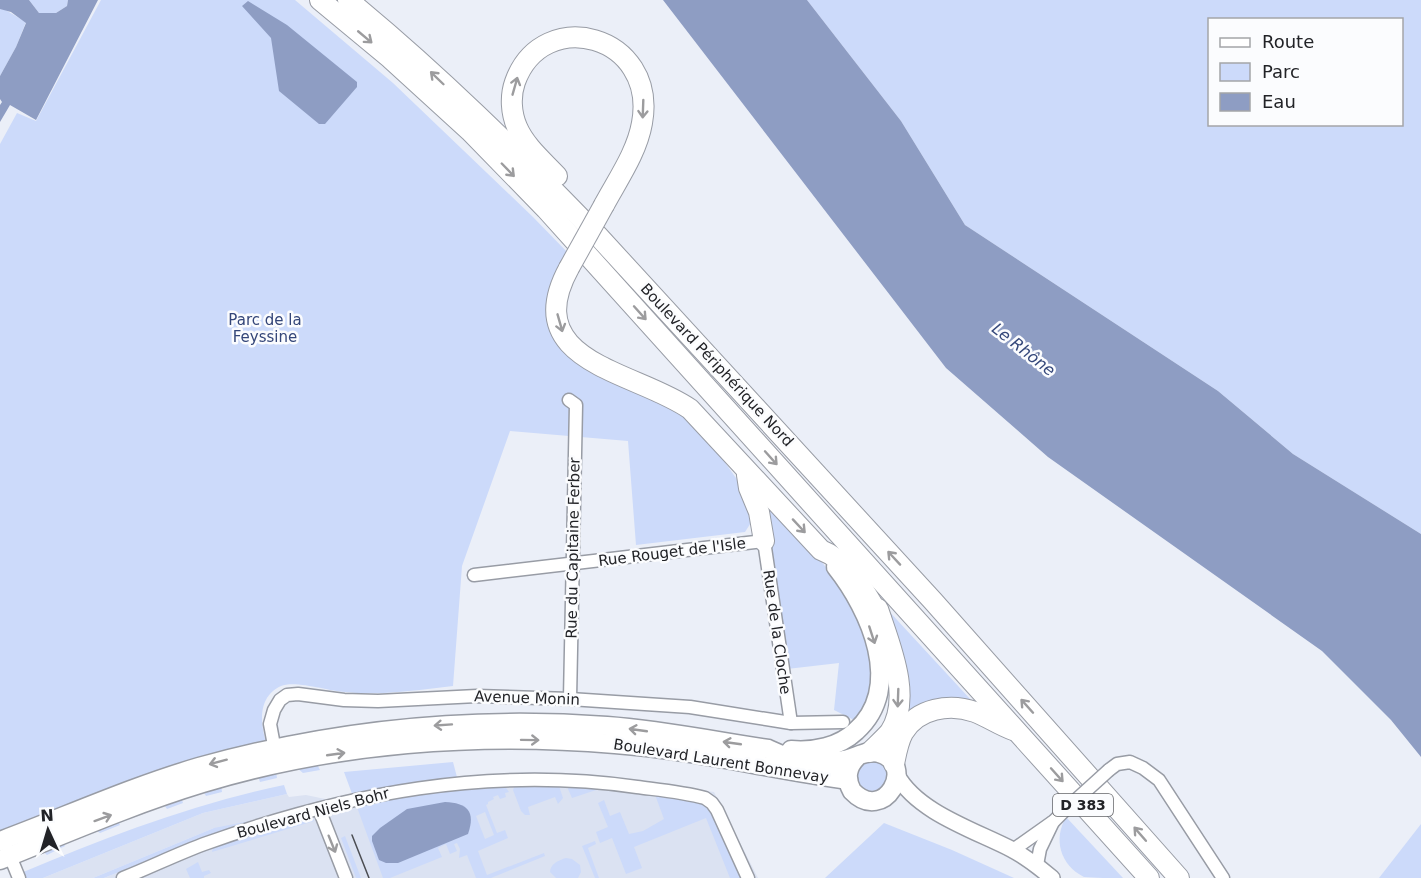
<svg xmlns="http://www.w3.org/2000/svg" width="1421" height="878" font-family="'DejaVu Sans',sans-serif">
  <rect width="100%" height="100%" fill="#ebeff8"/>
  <path fill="#dbe2f2" d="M529,772L586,774L714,792L758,878H104L202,839L214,828L93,878H43L203,813L287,794L289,797L306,795L330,800L388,785Z"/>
  <g fill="#ccdafa" fill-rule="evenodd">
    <path d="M29,0H68L67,6L56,13H39Z"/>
    <path d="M101,0H295L393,83L533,217L569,254L553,330L686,412L715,448L745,491L754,518L745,532L636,545L628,441L510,431L462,566L453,686C417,690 381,696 345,692C329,691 295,680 281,686C259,696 260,720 265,739L269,738L268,742L0,835V144L17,113L36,121Z"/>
    <path d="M807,0H1421V534L1293,454L1218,391L965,225L901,121ZM1210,20H1402V124H1210Z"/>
    <path d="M2,8L26,22L16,47L0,76V9Z"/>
    <path d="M757,492C803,541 897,626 869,702C866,708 859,714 854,720L834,710L839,663L787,669Z"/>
    <path d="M886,608L971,700L938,698L917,705L897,727Z"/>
    <circle cx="872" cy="776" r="15"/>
    <path d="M316,762L320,770L303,773L297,768L276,772L277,778L260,782L258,776L221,785L222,792L206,796L203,791L181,797L183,803L167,809L163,803L117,819L120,825L100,833L93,828L81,834L80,839L76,837L63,841L65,846L47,855L39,848C129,811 220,780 316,762Z"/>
    <path d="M453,762L458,781L504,785L509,792L505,793L506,797L500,799L498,795L493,797L494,799L488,802V804L486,805L497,833L505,830L508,838L478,851L487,875L544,853L545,856L491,878H476L467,855L459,858L460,849L457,843L454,844L457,851L450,854L446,844L438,848L442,857L390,878H383L344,772ZM485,812L494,835L485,839L476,816Z"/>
    <path d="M284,785L287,794L203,813L43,878H24L21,873C107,837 193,804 284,785Z"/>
    <path d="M515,785L559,786L563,798L558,804L555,797L528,807L530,815H525L521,811L513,790Z"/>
    <path d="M569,786L599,789L572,798L568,789Z"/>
    <path d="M654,792L698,800L708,806L743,878H730L706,818L634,847L642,868L626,874L612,838L600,843L596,832L608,827L598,803L604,800L610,816L620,812L629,834L643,831L664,819Z"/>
    <path d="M311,815L314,821L212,852L213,847Z"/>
    <path d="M270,817L202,839L104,878H93L214,828Z"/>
    <path d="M1066,817L1123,878C1112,878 1094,878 1084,877C1060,865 1053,839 1066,817Z"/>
    <path d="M884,823L952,850L1014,878H825Z"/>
    <path d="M1421,824V878H1379Z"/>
    <path d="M345,836L361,878H356L341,838Z"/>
    <path d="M595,841L596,844L588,848L599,878H595L582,846Z"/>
    <path d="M566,858L572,859L580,865L581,872L578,878H556L550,872C550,864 559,860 566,858Z"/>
    <path d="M198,862L202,872L209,870L211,873L204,876V878H190L186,869Z"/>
  </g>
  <g fill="#8e9dc3">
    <path d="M0,0H29L39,13H56L67,6L68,0H98L36,120L10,105L0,122V105L2,102L0,99V76L16,47L26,23L11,12L0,9Z"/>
    <path d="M663,0H807L901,121L965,225L1218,391L1293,454L1421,534V757L1391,720L1322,651L1048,457L946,368Z"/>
    <path d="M248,1L287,25L357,82V87L325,124H319L279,91L271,38L242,6Z"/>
    <path d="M445,802C467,803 476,811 468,834L398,863H386L379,860L372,841V836L380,828L407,809Z"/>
  </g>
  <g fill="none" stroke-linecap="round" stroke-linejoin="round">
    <defs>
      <g id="minor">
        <path d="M569,400L576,405L570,699"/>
        <path d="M474,575L764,541L791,723"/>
        <path d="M276,756L270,724L274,710L280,700L287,695L298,694L344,700L378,701L477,696L570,699L690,707L791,723L843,722"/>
        <path d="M1109,770L1117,764L1130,762L1143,768L1159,780L1223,878"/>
        <path d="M319,809L346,878"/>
        <path d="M1013,850L1054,821L1066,809"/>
        <path d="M8,851L19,878"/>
        <path d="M1037,865L1040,849L1053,822"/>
        <path d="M123,878C151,867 179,853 207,843C347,793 489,766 637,787C660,790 683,792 705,798L712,803L717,810L748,878"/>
      </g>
      <path id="tertiary" d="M897,775C917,812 974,830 1011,849C1026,857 1039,867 1052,878"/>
      <g id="primary">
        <path d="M791,750C814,752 839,747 856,731C905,687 870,610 836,567"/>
        <path d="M0,841C67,816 131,787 199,767C332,730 469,716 607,726C661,730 715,741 768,749C792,761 817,766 844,760C856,758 867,749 879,753C918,764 884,825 852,791C845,778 847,767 857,757"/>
        <path d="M0,860C67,833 134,804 203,783C335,743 478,732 615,744C694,750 770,769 848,780"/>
      </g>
      <g id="trunk">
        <path d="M320,0L390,58L470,131L546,209L1149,878"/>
        <path d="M348,0C437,73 519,154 599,237L933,601L1179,878"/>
        <path d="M557,176C543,161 525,146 517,127C511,113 510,96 515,82C543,4 658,35 642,123C637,152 618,179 604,205"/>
        <path d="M569,268C517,363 636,371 690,409L821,550C850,561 866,594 881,619"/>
        <path d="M747,475L749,488L759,512L764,541"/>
        <path d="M870,752C877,745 884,739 890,732C913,697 889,643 878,609"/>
        <path d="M894,764C896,754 898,742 903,733C917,708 950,703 975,712C988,717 999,725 1013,730"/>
      </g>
    </defs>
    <use href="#minor" stroke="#989ca5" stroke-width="15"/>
    <use href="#tertiary" stroke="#989ca5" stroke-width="18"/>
    <use href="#primary" stroke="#989ca5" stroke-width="21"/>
    <use href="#trunk" stroke="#989ca5" stroke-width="22"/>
    <use href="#minor" stroke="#fff" stroke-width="12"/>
    <use href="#tertiary" stroke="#fff" stroke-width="15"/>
    <use href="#primary" stroke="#fff" stroke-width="18"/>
    <use href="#trunk" stroke="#fff" stroke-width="20"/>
    <path stroke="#4b4d52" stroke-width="1.5" d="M352,835L369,878"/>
    <defs>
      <path id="minor-bridge" d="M1066,809L1109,770"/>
      <path id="trunk-bridge" d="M569,268L604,205"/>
    </defs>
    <use href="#minor-bridge" stroke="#989ca5" stroke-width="15" stroke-linecap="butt"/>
    <use href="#trunk-bridge" stroke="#989ca5" stroke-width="22" stroke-linecap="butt"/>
    <use href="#minor-bridge" stroke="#fff" stroke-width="12"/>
    <use href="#trunk-bridge" stroke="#fff" stroke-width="20"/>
  </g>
  <defs><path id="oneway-shaft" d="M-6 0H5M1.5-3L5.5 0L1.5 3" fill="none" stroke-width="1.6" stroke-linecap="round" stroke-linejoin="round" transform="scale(1.5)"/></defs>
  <g stroke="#9c9c9e">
    <use href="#oneway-shaft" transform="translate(365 37) rotate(40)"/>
    <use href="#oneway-shaft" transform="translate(437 78) rotate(-136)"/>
    <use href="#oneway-shaft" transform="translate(515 86) rotate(-74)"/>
    <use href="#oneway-shaft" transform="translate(643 109) rotate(92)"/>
    <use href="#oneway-shaft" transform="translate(508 170) rotate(46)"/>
    <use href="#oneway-shaft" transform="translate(640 313) rotate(48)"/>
    <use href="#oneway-shaft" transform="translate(560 323) rotate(74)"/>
    <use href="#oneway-shaft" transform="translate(771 458) rotate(48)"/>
    <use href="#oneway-shaft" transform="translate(799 526) rotate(47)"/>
    <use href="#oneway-shaft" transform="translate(894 558) rotate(-133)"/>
    <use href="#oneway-shaft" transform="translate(872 635) rotate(72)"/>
    <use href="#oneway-shaft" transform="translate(898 698) rotate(92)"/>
    <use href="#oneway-shaft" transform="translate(1027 706) rotate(-132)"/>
    <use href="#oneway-shaft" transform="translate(443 725) rotate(176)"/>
    <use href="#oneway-shaft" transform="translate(638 730) rotate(-172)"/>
    <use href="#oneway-shaft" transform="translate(530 740) rotate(1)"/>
    <use href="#oneway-shaft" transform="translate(732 743) rotate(-172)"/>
    <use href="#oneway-shaft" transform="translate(336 754) rotate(-8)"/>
    <use href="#oneway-shaft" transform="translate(218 762) rotate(165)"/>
    <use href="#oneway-shaft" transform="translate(1057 775) rotate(48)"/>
    <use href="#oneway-shaft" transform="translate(103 818) rotate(-20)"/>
    <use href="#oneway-shaft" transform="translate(1140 834) rotate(-131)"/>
    <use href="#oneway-shaft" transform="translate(332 844) rotate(68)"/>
  </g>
  <g text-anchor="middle" stroke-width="5" stroke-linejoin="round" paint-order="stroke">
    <rect fill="#fbfcfe" stroke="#636468" stroke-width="1.5" x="1053" y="794" width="60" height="22" rx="4.5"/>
    <g font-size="14" font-weight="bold" fill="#222327">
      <text x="1083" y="810">D 383</text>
    </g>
    <g font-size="15" fill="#344679" stroke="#fbfcfe">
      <text x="265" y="325">Parc de la<tspan x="265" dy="17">Feyssine</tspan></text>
    </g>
    <g font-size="15" fill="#222327" stroke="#fbfcfe">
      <text transform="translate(717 365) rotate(47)" y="5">Boulevard Périphérique Nord</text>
      <text transform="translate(573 548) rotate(-89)" y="5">Rue du Capitaine Ferber</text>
      <text transform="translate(672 552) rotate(-7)" y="5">Rue Rouget de l'Isle</text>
      <text transform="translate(777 632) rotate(82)" y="5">Rue de la Cloche</text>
      <text transform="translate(527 698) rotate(2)" y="5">Avenue Monin</text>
      <text transform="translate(721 761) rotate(9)" y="5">Boulevard Laurent Bonnevay</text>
      <text transform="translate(313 813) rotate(-15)" y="5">Boulevard Niels Bohr</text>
    </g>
    <g font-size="16" font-style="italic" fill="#35487b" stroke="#fbfcfe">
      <text transform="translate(1024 349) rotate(38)" y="6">Le Rhône</text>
    </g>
  </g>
  <rect x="1208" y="18" width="195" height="108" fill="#fbfcfe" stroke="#a4a5a8" stroke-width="1.5"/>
  <rect x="1220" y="38" width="30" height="9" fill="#ffffff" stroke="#a4a5a8" stroke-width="1.5"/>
  <text x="1262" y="48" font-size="18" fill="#222327">Route</text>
  <rect x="1220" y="63" width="30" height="18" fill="#ccdafa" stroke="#a4a5a8" stroke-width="1.5"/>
  <text x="1262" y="78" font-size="18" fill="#222327">Parc</text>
  <rect x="1220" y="93" width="30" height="18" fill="#8e9dc3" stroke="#a4a5a8" stroke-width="1.5"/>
  <text x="1262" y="108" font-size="18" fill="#222327">Eau</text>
  <g transform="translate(48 830) rotate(356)" stroke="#fbfcfe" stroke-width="4.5" paint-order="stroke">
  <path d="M0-4.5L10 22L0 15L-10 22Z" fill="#222327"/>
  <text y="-9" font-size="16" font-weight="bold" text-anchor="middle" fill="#222327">N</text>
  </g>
</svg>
